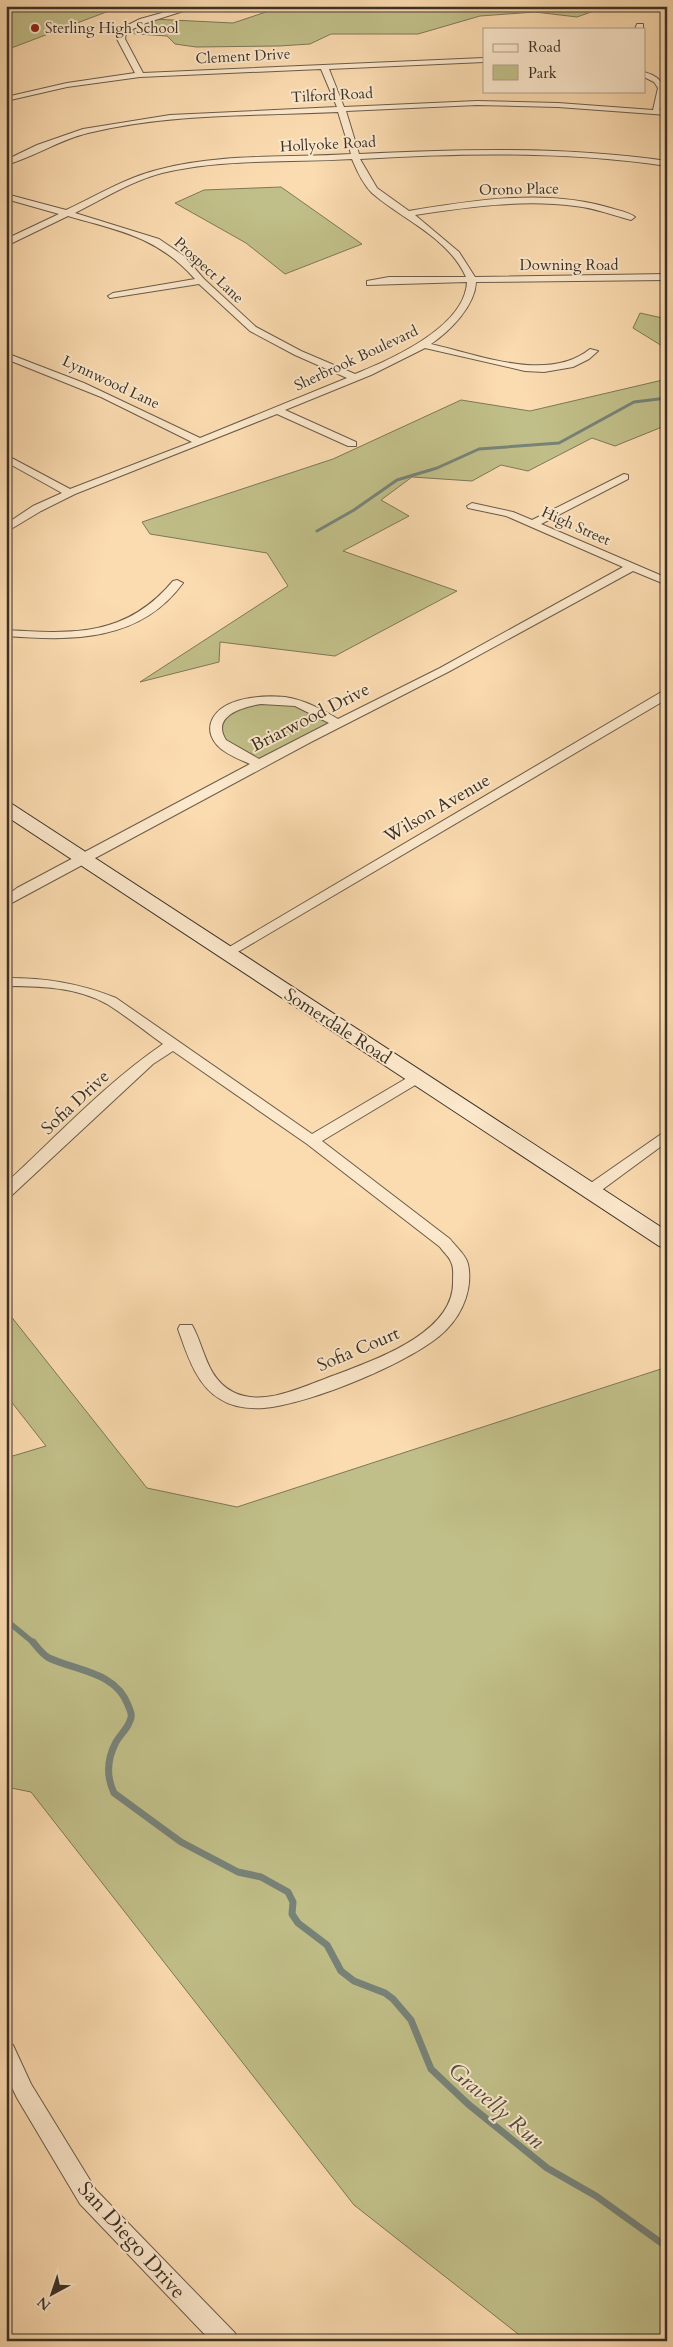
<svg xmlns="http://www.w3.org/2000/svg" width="673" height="2347" font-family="Cardo,serif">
  <rect width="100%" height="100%" fill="#fbdbb0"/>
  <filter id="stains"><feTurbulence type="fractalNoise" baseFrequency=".004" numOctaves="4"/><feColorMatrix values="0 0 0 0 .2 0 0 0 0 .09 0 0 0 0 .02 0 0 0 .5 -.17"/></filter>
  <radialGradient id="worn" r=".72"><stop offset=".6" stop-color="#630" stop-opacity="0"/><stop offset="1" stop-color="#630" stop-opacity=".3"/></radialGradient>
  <g fill="#c1bf89" stroke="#7e7858">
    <path d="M6,6H122L6,50Z"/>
    <path d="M300,6H667V11L605,7L577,17L535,12L480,16L418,34H331L310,44L279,46L196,47L175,44L167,36L124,33L152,19L233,23L281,7Z"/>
    <path d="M281,187L362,244L285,274L246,243L175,203L204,190Z"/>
    <path d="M640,313L667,319V349L633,328Z"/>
    <path d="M667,379V425L615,446L592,438L528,471L501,465L472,481L412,477L381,500L409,516L343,551L457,591L335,656L220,642L219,662L140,682L288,586L267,553L150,534L142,522L333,459L461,400L530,411Z"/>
    <path d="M283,700L337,723L259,764L229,748L217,722L234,708Z"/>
    <path d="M6,1310L147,1488L237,1507L667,1367V2341H527L354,2205L31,1792L6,1787V1458L46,1446L6,1395Z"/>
  </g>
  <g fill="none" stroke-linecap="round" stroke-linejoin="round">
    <path stroke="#778379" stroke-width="3" d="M317,531L354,510L397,480L437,468L479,449L559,443L634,402L667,398"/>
    <path stroke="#778379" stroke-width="5.5" d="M6,1620L34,1643"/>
    <path stroke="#778379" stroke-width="7" d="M33,1642C37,1647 43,1655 49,1658C77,1671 116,1672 128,1705C131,1712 133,1716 129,1723C126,1730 120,1735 116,1742C107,1759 106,1776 114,1793L181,1842L238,1872L261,1877L288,1892L293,1902L292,1914L298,1923L327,1945L341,1971L354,1981L385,1993L393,1999L411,2020L431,2069L468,2104L547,2168L596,2196L667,2247"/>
    <defs>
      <g id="minor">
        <path d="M187,6H199L146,23L126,32L125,39L143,73L484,58V62L329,69L344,107L477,101L558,103L653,110L658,88L654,82L644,77V72C666,78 668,91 660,110L667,111V115L558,107L477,105L346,111L359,154C462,149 564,146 667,161V166C565,151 463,153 360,159L377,188L409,211C476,200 548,188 614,209C621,211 630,213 635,217L631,220C612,215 595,208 575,206C522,199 468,207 415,215L459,252L475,277L667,274V280L476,282C475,306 450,331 431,344C479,355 548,383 590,349L598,351L589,359L573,367L544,372L525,371L425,348L371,375L285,410L356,442V446H348L277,414L75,494L41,511L6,532V524L33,506L62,493L6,462V455L70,489L192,442L101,397L6,359V353L84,383L200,438L347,378L295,355L250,331L199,284L110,298L108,296L113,293L195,279C158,237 120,231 68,216L6,246V239L59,214L6,199V194L66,210C96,196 125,178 157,170C219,153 286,158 351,154L338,112C255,116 169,113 88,133C59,140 34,157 6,165V160L37,145L83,129L170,115L337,107L321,69L140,77L67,87L6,101V97L67,83L135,73L117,39L120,29L140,19ZM352,159C357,171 363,184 372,193C403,220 448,237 466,277H389L367,281V285L467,282C465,327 390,360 355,374L301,351L256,327L204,279L184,256L159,239L75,213C103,199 131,181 162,173C223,158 290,163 352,159Z"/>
        <path d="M637,24H643V29H635Z"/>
        <path d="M624,474L628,475V479L541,524L667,578V585L633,571L448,672L311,742L6,906V896L17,888L250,764C239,759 225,754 217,745C211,738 208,729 212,720C222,697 263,695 285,697C305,700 321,709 338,719L440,668L623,567L506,516L468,508L467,506L472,503L513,512L532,520ZM261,704L295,706L329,723L259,759L226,740C211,716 242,707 261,704Z"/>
        <path d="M177,580L183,583C140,642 72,641 6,636V630C74,634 126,637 173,581Z"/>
        <path d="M663,691H667V699L231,956H221L219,953Z"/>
        <path d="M6,978C46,978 79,983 116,998L312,1134L412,1075H422L424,1078L422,1081L322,1141L450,1239C456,1247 466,1255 468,1264C473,1288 463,1313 446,1330C416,1361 307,1405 264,1408C249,1409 232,1407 220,1399C196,1385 187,1354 178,1329L180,1325H192C205,1348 206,1378 233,1392C264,1408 306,1385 335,1375C374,1360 455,1333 453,1281C453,1275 454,1267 451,1262C449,1256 443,1252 440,1247L307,1144L173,1051L153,1064L11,1196L6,1197V1183C57,1136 106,1083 163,1044C145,1031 126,1016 107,1004C76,987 40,986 6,986Z"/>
        <path d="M667,1130V1142L595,1195H585L582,1191L585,1187Z"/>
        <path d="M6,2043L13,2045L31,2084L96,2190L235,2333L238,2341H211L80,2204L17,2098L6,2075Z"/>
      </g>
      <path id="secondary" d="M6,803L12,804L667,1231V1248L659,1246L6,816Z"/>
    </defs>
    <use href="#minor" stroke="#6b5c48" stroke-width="2"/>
    <use href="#secondary" stroke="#3b3126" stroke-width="2"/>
    <use href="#minor" fill="#fce8cc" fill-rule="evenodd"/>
    <use href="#secondary" fill="#fce8cc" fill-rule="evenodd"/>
  </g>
  <circle fill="#8f2418" stroke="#fce8cc" stroke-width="2" cx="35" cy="28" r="5"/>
  <g text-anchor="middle" stroke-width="4" stroke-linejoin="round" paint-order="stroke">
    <g font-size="15" fill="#3b3126" stroke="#fce8cc" text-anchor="start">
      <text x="45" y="33">Sterling High School</text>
    </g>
    <g font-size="15" fill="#3b3126" stroke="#fce8cc">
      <text transform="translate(243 56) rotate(-3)" y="5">Clement Drive</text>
      <text transform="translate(332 95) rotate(-3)" y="5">Tilford Road</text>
      <text transform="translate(328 144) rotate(-3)" y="5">Hollyoke Road</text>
      <text transform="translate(519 189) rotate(-1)" y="5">Orono Place</text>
      <text x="569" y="270">Downing Road</text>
      <text transform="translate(209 270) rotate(43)" y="5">Prospect Lane</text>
      <text transform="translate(356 358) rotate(-25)" y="5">Sherbrook Boulevard</text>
      <text transform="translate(111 382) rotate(25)" y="5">Lynnwood Lane</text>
      <text transform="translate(576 526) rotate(24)" y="5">High Street</text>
    </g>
    <g font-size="18" fill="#3b3126" stroke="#fce8cc">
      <text transform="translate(310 717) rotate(-27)" y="6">Briarwood Drive</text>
      <text transform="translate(437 808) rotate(-30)" y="6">Wilson Avenue</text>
      <text transform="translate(338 1026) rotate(33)" y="6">Somerdale Road</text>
      <text transform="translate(75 1102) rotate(-43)" y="6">Sofia Drive</text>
      <text transform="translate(358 1349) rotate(-23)" y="6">Sofia Court</text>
    </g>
    <g font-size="21" fill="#3b3126" stroke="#fce8cc">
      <text transform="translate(132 2240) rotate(48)" y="7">San Diego Drive</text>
    </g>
    <g font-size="22" font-style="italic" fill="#4f4c42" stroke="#fce8cc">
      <text transform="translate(497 2105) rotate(41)" y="8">Gravelly Run</text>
    </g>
  </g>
  <rect width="673" height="2347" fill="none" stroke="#fbdbb0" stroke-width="25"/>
  <rect x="8" y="8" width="658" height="2332" fill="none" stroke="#3b3126" stroke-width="2.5"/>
  <rect x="12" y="12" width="648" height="2322" fill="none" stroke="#3b3126"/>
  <rect x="483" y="28" width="162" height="65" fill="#fce8cc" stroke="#af9f8a"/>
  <rect x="493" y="44" width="25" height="8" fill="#fce8cc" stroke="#af9f8a"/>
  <text x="528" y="52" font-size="15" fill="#3b3126">Road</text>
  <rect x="493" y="65" width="25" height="15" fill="#c1bf89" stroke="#af9f8a"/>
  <text x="528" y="78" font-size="15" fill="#3b3126">Park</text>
  <g transform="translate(52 2294) rotate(220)" stroke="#fce8cc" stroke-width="4" paint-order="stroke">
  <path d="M0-4L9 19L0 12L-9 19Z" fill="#3b3126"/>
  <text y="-8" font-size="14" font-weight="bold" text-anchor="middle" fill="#3b3126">N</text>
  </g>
  <rect width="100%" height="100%" filter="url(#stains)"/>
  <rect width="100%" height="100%" fill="url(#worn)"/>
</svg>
